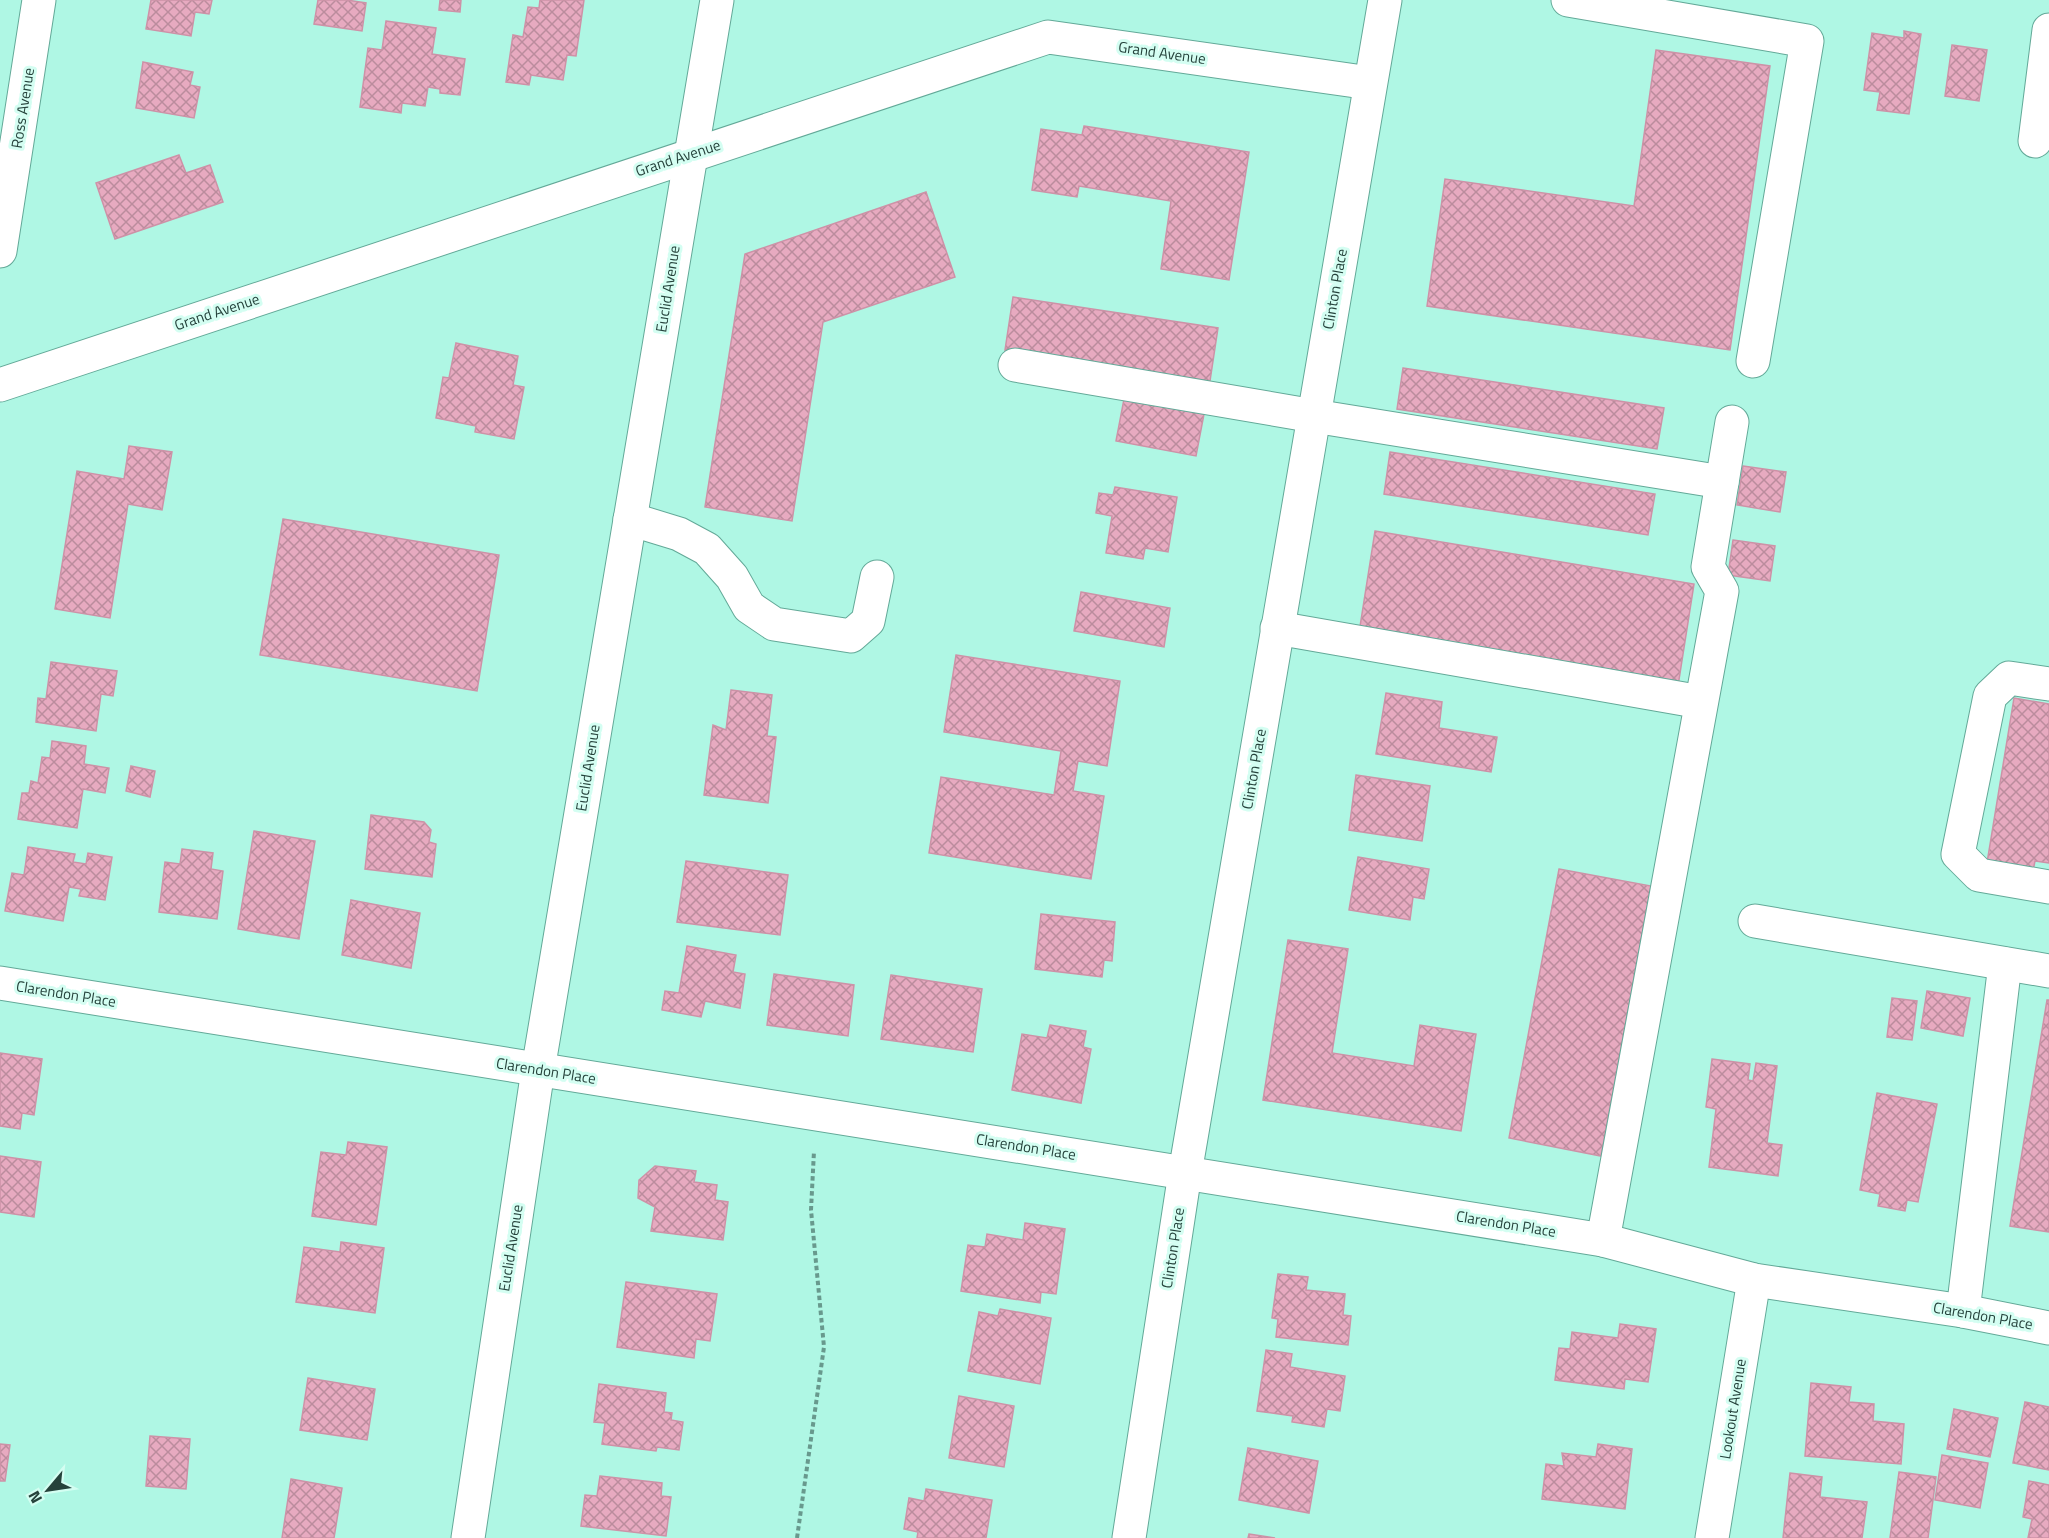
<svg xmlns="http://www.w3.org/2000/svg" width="2049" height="1538" font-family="'Titillium Web',sans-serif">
  <defs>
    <pattern id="building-cross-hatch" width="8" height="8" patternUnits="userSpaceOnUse" patternTransform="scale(1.5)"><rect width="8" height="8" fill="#e7aac0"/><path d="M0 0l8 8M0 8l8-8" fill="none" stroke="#bb8c9d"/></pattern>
  </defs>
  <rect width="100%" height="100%" fill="#aff7e4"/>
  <g fill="url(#building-cross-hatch)" stroke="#cd92a7" stroke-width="1.5">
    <path d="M151,0H212L209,14L195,12L191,36L146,29Z"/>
    <path d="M318,0H347L366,3L362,31L314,24Z"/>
    <path d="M440,0H461L460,12L439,10Z"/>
    <path d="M540,0H584L576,56L567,55L563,80L531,75L529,85L506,82L513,35L523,37L528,7L539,8Z"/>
    <path d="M386,21L436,28L432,54L465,59L460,95L440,93V89L428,87L425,106L402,103L401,113L360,107L368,48L382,50Z"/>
    <path d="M1904,31L1921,34L1909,114L1877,110L1880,92L1864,90L1872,33L1904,38Z"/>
    <path d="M1952,45L1987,50L1979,101L1945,96Z"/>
    <path d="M1656,50L1770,66L1730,350L1427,306L1445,179L1634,206Z"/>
    <path d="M143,62L193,72L190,85L200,87L194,118L136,108Z"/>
    <path d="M1084,126L1249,152L1229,280L1161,269L1171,201L1079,186L1077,197L1032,190L1041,129L1082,135Z"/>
    <path d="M179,155L186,173L210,165L223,202L115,239L96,183Z"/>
    <path d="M926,192L955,277L823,322L792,521L705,507L745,254Z"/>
    <path d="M1013,297L1218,328L1210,381L1005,350Z"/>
    <path d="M456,343L518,356L513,385L524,387L514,439L475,432L476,426L436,418L443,377L449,378Z"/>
    <path d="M1403,368L1664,408L1657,449L1397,409Z"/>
    <path d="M1124,399L1204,414L1196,456L1116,441Z"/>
    <path d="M129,446L172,452L162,510L128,504L110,618L55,609L77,471L124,479Z"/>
    <path d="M1390,452L1655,494L1648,535L1384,494Z"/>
    <path d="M1743,466L1786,472L1780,512L1737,505Z"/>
    <path d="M1115,487L1177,497L1168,552L1145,548L1143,559L1106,553L1112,516L1096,513L1099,493L1113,495Z"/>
    <path d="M283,519L499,555L477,691L260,655Z"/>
    <path d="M1375,531L1694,584L1678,686L1359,633Z"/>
    <path d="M1733,540L1775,546L1770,581L1728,575Z"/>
    <path d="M1081,592L1170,608L1164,647L1074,631Z"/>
    <path d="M956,655L1120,681L1107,766L1078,761L1073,791L1104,796L1091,879L929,853L941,777L1054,795L1061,751L944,732Z"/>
    <path d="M51,662L117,671L113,696L101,694L96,731L36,722L38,698L46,699Z"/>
    <path d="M731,690L772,695L767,736L776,737L768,803L704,795L713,725L726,730Z"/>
    <path d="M1386,693L1442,702L1439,728L1497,737L1491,772L1376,754Z"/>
    <path d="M2014,698L2049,704V863L2035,861L2033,871L1987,863Z"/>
    <path d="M52,741L86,746L84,764L109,768L105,793L83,789L77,828L18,819L22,793H29L31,781L38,783L42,757L50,758Z"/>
    <path d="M131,766L155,771L150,797L126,791Z"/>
    <path d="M1356,775L1430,786L1422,841L1349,830Z"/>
    <path d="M371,815L424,822L431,830L429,842L436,844L432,877L365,869Z"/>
    <path d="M254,831L315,841L299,939L238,929Z"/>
    <path d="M28,847L75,854L73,862L86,864L88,853L112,857L105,900L79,896L81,889L69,887L63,921L5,911L12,873L24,875Z"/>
    <path d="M182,849L213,853L211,869L223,871L217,919L159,912L165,862L180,864Z"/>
    <path d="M1358,857L1429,869L1424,899L1413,897L1410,920L1349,910Z"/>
    <path d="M686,861L788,875L780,935L677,922Z"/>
    <path d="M1559,869L1651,886L1601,1156L1509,1138Z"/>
    <path d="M351,900L420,913L411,968L342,955Z"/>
    <path d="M1041,914L1115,922L1112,961L1104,960L1102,977L1035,969Z"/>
    <path d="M1288,940L1348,949L1332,1053L1414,1066L1420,1025L1476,1034L1461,1131L1263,1100Z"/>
    <path d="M687,946L736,955L733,972L745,974L740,1008L705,1001L701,1017L662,1010L665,991L679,993Z"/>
    <path d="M774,974L854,985L848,1036L767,1025Z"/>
    <path d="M891,975L982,989L973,1052L881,1039Z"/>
    <path d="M1927,991L1970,998L1963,1036L1921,1028Z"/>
    <path d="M1892,998L1917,1001L1912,1040L1887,1037Z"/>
    <path d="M2047,1000H2049V1232L2010,1226Z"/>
    <path d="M1050,1025L1086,1031L1083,1047L1091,1049L1081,1103L1012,1090L1022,1034L1047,1038Z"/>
    <path d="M0,1053L42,1059L34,1115L22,1113L20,1129L0,1126Z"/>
    <path d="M1712,1059L1750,1064L1748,1080L1753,1081L1756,1063L1777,1066L1767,1143L1782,1145L1778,1176L1709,1167L1716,1109L1706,1107Z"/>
    <path d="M1877,1093L1937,1104L1918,1202L1907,1200L1905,1211L1878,1206L1880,1194L1860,1190Z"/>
    <path d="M348,1142L387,1147L376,1225L312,1216L321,1152L346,1155Z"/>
    <path d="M0,1156L41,1162L34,1217L0,1212Z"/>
    <path d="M655,1166L696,1171L694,1182L717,1185L715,1200L728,1202L723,1240L651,1231L655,1207L638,1198L639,1180Z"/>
    <path d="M1025,1223L1065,1229L1056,1294L1041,1292L1040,1303L961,1291L968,1245L985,1247L987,1234L1023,1240Z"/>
    <path d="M341,1242L384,1248L375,1313L296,1302L304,1247L340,1252Z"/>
    <path d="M1278,1274L1308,1277L1306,1290L1345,1294L1343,1315L1351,1316L1348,1345L1276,1337L1278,1319L1272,1318Z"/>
    <path d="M626,1282L717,1294L710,1341L696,1339L694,1358L617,1347Z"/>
    <path d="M1000,1309L1051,1318L1040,1384L968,1371L979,1312L998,1316Z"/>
    <path d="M1620,1324L1656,1329L1648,1382L1625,1379L1624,1389L1555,1380L1559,1348L1570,1349L1572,1332L1618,1338Z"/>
    <path d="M1266,1350L1292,1354L1290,1367L1345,1376L1340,1411L1327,1409L1324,1427L1292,1422L1293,1416L1257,1411Z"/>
    <path d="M308,1378L375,1389L367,1440L300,1430Z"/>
    <path d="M1811,1383L1851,1387L1849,1402L1874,1404L1873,1421L1904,1424L1901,1464L1805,1456Z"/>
    <path d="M599,1384L666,1393L664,1412L672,1413L671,1420L683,1422L679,1450L657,1447L656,1451L602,1444L605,1423L594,1422Z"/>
    <path d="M959,1396L1014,1406L1004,1467L949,1458Z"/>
    <path d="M2025,1402L2049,1407V1470L2013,1463Z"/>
    <path d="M1954,1409L1998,1418L1990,1457L1947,1449Z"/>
    <path d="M150,1436L190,1439L186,1489L146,1486Z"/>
    <path d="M0,1444L10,1445L5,1481H0Z"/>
    <path d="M1598,1444L1632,1449L1625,1509L1542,1499L1546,1464L1564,1466L1562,1453L1596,1457Z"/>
    <path d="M1248,1448L1318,1461L1309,1513L1239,1500Z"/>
    <path d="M1942,1455L1988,1463L1980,1508L1935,1500Z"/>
    <path d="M1899,1472L1936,1477L1928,1538H1890Z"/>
    <path d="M1790,1473L1822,1477L1820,1497L1867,1502L1862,1538H1783Z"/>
    <path d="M600,1476L662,1483L661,1496L671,1497L666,1536L581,1526L585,1495L597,1496Z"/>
    <path d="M291,1479L342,1488L334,1538H282Z"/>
    <path d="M2029,1481L2049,1485V1538H2028L2032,1519L2023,1517Z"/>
    <path d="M926,1489L992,1500L986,1538H917L918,1532L904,1529L909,1498L924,1501Z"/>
    <path d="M1249,1534L1275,1538H1248Z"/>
  </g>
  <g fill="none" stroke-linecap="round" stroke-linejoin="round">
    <defs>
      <g id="minor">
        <path d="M1568,0L1807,41L1753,361"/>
        <path d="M2035,141L2049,30"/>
        <path d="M0,251L39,0"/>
        <path d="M1015,365L1314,416L1722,482"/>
        <path d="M0,385L1048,37L1370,83"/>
        <path d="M630,519L679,534L707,549L732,577L749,607L774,624L851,636L868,621L877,577"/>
        <path d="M1277,628L1701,702"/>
        <path d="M2049,684L2009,678L1990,696L1958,854L1979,875L2049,887"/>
        <path d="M1755,921L2049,971"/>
        <path d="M0,983L1603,1240L1754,1280L1963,1311L2049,1328"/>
        <path d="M1603,1240L1722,591L1708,567L1732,422"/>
        <path d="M1963,1311L2005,964"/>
        <path d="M468,1538L538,1070L717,0"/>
        <path d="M1129,1538L1185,1173L1385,0"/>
        <path d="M1712,1538L1754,1280"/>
      </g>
    </defs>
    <use href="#minor" stroke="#63a998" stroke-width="35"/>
    <path stroke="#68998d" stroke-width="4" stroke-dasharray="4.5 3" stroke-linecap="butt" d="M797,1538L824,1347L811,1210L814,1151"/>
    <use href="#minor" stroke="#fff" stroke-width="33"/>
  </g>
  <g text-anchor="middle" stroke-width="6" stroke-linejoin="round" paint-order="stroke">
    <g font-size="15" fill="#25423b" stroke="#d4fef2">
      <text transform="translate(1162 53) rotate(8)" y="5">Grand Avenue</text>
      <text transform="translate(23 108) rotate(-81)" y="5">Ross Avenue</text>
      <text transform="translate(678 158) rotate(-18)" y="5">Grand Avenue</text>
      <text transform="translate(668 289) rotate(-81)" y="5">Euclid Avenue</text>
      <text transform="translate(1335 289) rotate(-80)" y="5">Clinton Place</text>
      <text transform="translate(217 312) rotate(-18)" y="5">Grand Avenue</text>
      <text transform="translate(588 768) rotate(-81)" y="5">Euclid Avenue</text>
      <text transform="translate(1254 769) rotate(-80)" y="5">Clinton Place</text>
      <text transform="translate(66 994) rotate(9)" y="5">Clarendon Place</text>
      <text transform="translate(546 1071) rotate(9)" y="5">Clarendon Place</text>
      <text transform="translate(1026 1147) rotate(9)" y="5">Clarendon Place</text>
      <text transform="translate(1506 1224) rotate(9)" y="5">Clarendon Place</text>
      <text transform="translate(511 1248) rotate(-81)" y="5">Euclid Avenue</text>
      <text transform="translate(1173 1248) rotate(-81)" y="5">Clinton Place</text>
      <text transform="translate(1983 1316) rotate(10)" y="5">Clarendon Place</text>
      <text transform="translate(1733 1409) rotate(-81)" y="5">Lookout Avenue</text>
    </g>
  </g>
  <g transform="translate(48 1490) rotate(241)" stroke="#d4fef2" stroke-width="4.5" paint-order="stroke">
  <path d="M0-4.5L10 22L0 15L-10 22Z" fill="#25423b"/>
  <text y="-9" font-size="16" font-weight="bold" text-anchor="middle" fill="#25423b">N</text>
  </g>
</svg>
